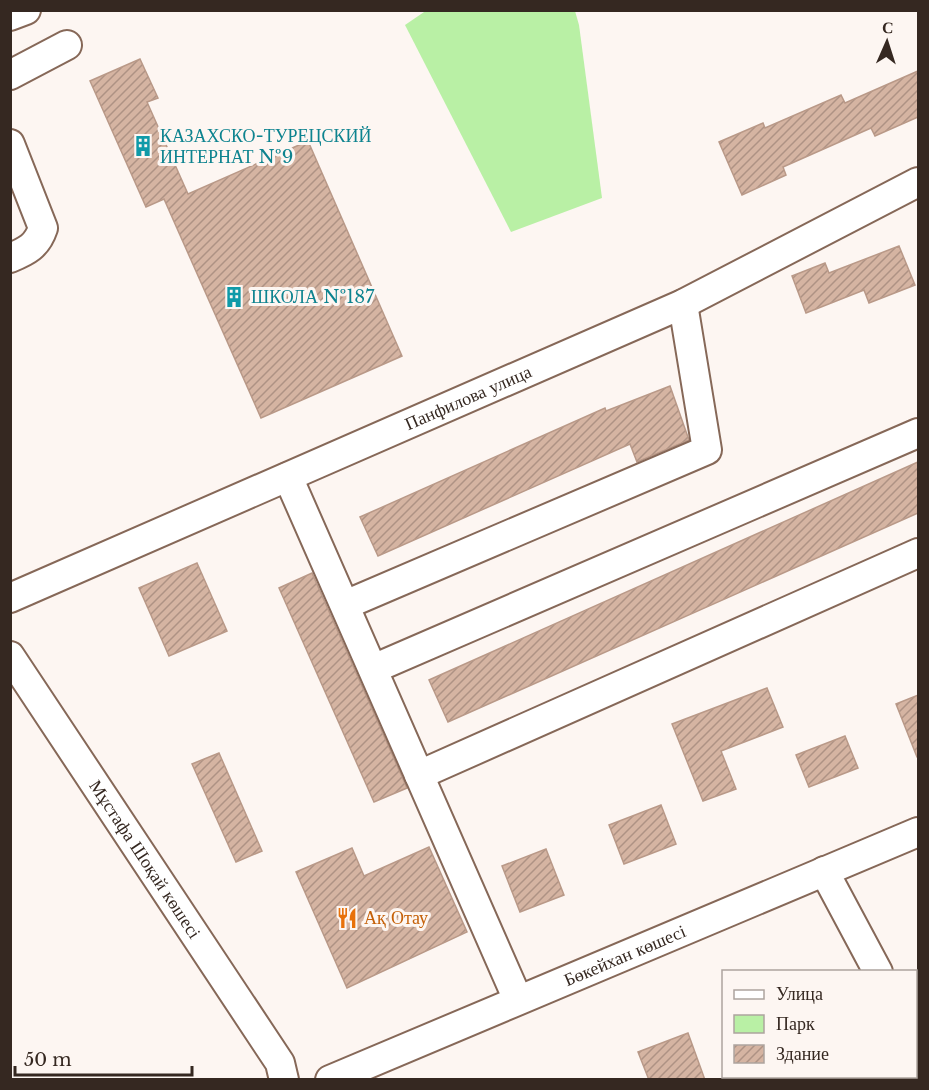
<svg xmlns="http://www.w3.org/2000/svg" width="929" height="1090" font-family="'Libre Baskerville',serif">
  <defs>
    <pattern id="building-hatch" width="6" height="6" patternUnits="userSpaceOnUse" patternTransform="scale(1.5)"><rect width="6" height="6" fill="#d5b4a2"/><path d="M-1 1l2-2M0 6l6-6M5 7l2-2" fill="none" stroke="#ae9284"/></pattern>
  </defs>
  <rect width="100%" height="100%" fill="#fdf6f2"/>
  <path fill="#b9f0a5" d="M427,10L575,11L579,25L602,198L511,232L405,25Z"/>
  <g fill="url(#building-hatch)" stroke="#b99988" stroke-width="1.5">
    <path d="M140,59L158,98L147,102L188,194L308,141L402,356L261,418L164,199L146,207L90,81Z"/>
    <path d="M918,71V117L875,136L871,128L783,167L786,175L742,195L719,142L763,123L765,128L841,95L845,103Z"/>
    <path d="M899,246L915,285L869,303L864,290L806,313L792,276L825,263L829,273Z"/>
    <path d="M670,386L689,440L637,462L630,444L378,556L360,517L605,408L606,411Z"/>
    <path d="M918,462V513L448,722L429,680Z"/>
    <path d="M197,563L227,631L169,656L139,588Z"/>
    <path d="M312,573L407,788L374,802L279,588Z"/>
    <path d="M767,688L783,727L721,751L736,789L703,801L672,724Z"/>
    <path d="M918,695V757H917L896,704Z"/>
    <path d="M845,736L858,768L809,787L796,755Z"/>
    <path d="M219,753L262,851L236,862L192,764Z"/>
    <path d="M661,805L676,844L624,864L609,825Z"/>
    <path d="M429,847L467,932L347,988L296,872L352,848L364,876Z"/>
    <path d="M546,849L564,895L520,912L502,866Z"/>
    <path d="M688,1033L705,1080H649L638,1052Z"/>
  </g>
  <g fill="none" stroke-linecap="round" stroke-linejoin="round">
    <defs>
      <g id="minor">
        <path d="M10,16L26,10"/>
        <path d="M10,75L67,45"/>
        <path d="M10,144L43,228C37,246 27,251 10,258"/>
        <path d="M288,477L518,1000"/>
        <path id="s1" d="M10,598L683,304L918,182"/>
        <path d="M345,605L707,450L683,304"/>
        <path id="s2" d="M10,656L280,1063L284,1080"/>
        <path d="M373,669L918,433"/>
        <path d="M419,775L918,553"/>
        <path d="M824,871L878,972"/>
        <path d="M916,1017L918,1020"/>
        <path id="s3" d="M330,1080L918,832"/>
      </g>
    </defs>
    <use href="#minor" stroke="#866858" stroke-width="32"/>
    <use href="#minor" stroke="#fff" stroke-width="28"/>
  </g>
  <defs>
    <symbol id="building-bare" viewBox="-9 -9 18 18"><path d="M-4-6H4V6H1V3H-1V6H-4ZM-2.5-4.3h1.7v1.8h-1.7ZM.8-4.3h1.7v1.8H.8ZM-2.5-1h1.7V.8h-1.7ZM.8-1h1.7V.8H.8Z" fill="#0f9aa8" stroke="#fdf6f2" stroke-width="2.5" paint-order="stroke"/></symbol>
    <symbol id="restaurant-bare" viewBox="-9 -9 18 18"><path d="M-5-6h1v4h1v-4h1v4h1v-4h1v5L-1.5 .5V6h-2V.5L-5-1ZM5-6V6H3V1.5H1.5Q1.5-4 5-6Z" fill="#e8710a" stroke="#fdf6f2" stroke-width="2.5" paint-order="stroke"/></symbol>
  </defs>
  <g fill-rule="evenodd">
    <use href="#building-bare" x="128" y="131" width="30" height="30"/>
    <use href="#building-bare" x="219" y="282" width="30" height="30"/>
    <use href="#restaurant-bare" x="332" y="903" width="30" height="30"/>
  </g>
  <g text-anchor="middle" stroke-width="6" stroke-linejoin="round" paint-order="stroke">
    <g font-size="18" fill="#0d838f" stroke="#fdf6f2" text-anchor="start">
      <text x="160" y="142">КАЗАХСКО-ТУРЕЦСКИЙ<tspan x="160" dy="21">ИНТЕРНАТ №9</tspan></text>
      <text x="251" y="303">ШКОЛА №187</text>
    </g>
    <g font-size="18" fill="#352821" stroke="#fdf6f2">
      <text dy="6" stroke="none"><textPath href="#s1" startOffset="500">Панфилова улица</textPath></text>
      <text dy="6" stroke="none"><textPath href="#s2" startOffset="244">Мұстафа Шоқай көшесі</textPath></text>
      <text dy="6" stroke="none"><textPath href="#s3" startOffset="320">Бөкейхан көшесі</textPath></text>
    </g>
    <g font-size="18" fill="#c56008" stroke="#fdf6f2" text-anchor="start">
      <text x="364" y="924">Ақ Отау</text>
    </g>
  </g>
  <rect width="929" height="1090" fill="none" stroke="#352821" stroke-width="24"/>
  <rect x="722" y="970" width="195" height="108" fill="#fdf6f2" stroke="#ada49e" stroke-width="1.5"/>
  <rect x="734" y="990" width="30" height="9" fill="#ffffff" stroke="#ada49e" stroke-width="1.5"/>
  <text x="776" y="1000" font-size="18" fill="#352821">Улица</text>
  <rect x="734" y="1015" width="30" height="18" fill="#b9f0a5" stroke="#ada49e" stroke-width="1.5"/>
  <text x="776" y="1030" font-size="18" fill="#352821">Парк</text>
  <rect x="734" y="1045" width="30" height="18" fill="url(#building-hatch)" stroke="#ada49e" stroke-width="1.5"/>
  <text x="776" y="1060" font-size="18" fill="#352821">Здание</text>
  <g transform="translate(887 42) rotate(3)" stroke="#fdf6f2" stroke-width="4.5" paint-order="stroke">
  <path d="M0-4.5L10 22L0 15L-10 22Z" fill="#352821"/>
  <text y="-9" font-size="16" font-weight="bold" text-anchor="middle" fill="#352821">С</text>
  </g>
  <path d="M15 1066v9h177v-9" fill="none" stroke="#352821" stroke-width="3"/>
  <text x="24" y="1066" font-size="18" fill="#352821" stroke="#fdf6f2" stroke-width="4.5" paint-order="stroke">50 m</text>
</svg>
